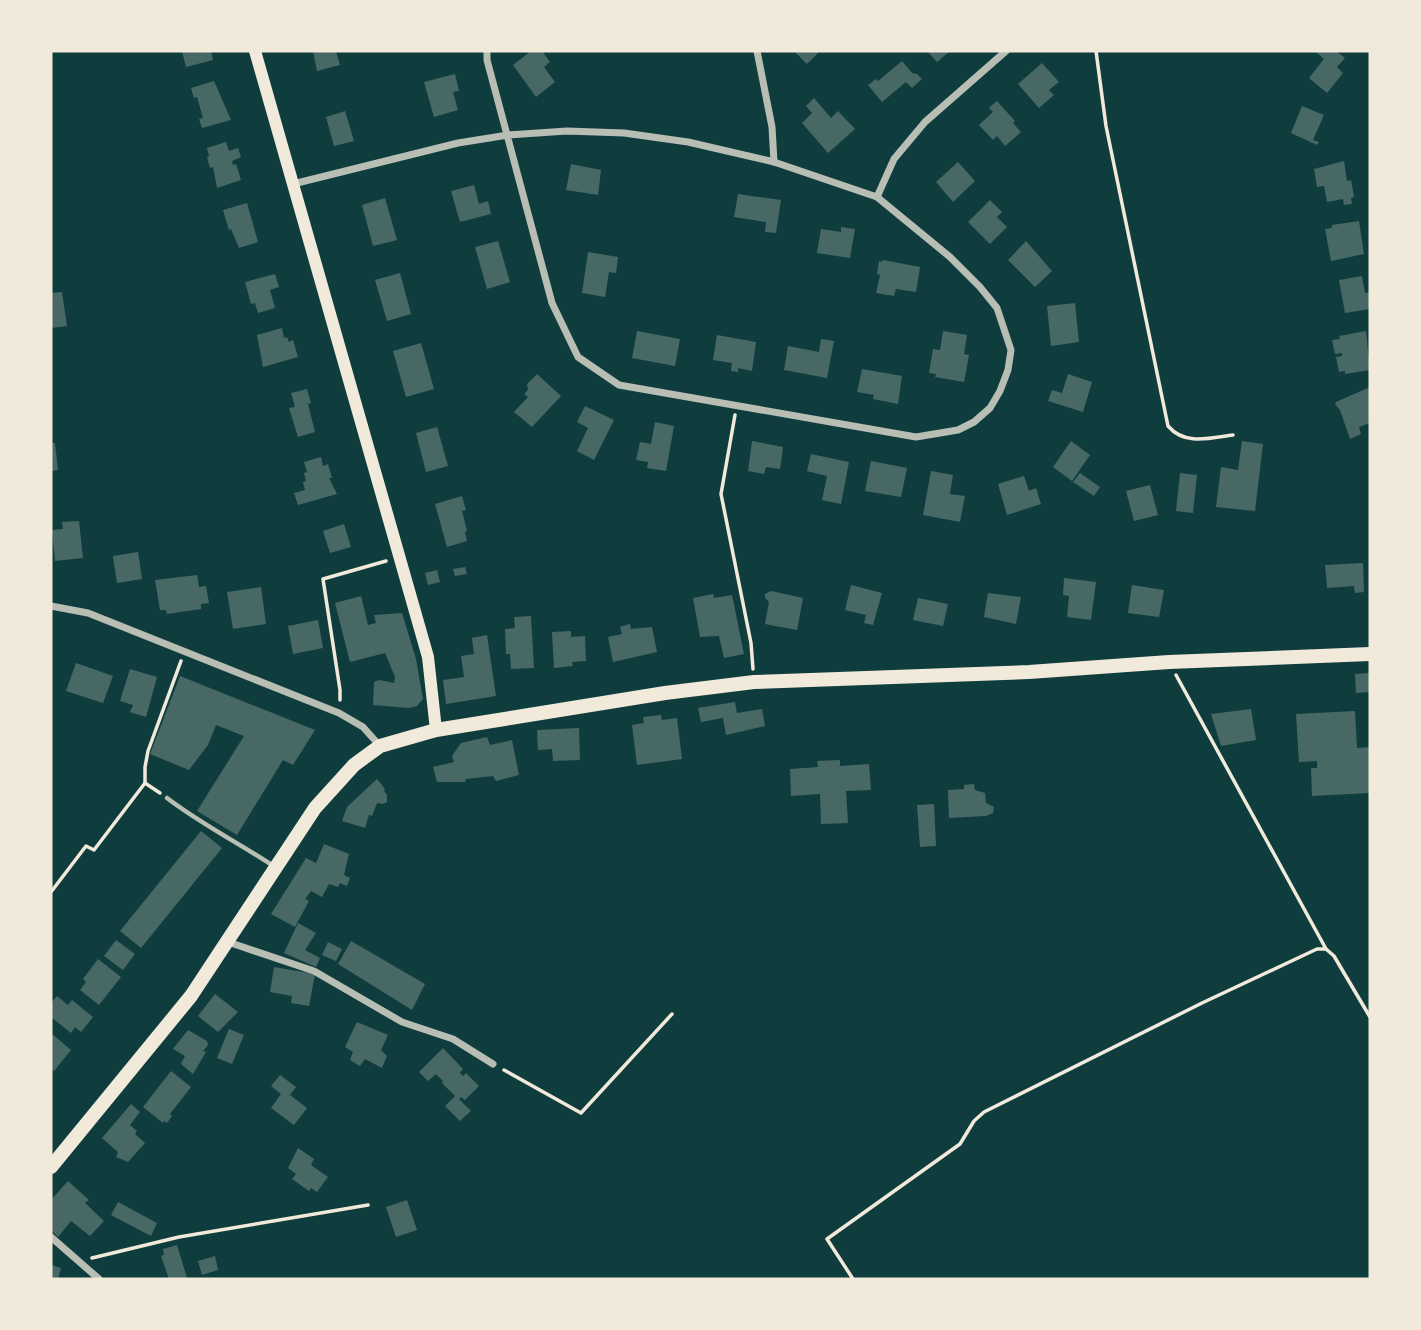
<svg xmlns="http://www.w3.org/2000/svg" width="1421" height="1330" font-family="'Sofia Sans Condensed',sans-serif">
  <rect width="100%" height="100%" fill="#0f3d3e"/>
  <g fill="#486865">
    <path d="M182,51H211L213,60L186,67Z"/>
    <path d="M313,51H336L340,65L317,71Z"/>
    <path d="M531,51H542L550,62L544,67L555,82L536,97L513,65Z"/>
    <path d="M794,51H820L807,64Z"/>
    <path d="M927,51H950L937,62Z"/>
    <path d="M1317,51H1336L1345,58L1337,67L1343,73L1327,93L1309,78L1324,59L1316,52Z"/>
    <path d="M902,61L912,73L917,74L922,79L912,88L906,82L882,102L868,85L876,79L878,81Z"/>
    <path d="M1042,63L1059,82L1049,90L1054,95L1039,108L1018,84Z"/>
    <path d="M455,74L459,91L453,92L458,110L434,117L424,82Z"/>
    <path d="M214,81L231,120L202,128L199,119L203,118L197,97L194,98L191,88Z"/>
    <path d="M814,98L831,118L838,111L855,129L828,153L802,123L812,113L806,106Z"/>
    <path d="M997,101L1015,121L1013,123L1021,132L1005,146L997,136L993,140L979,125L993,112L989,108Z"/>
    <path d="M1302,106L1324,115L1313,140L1319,142L1317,145L1291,133Z"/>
    <path d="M345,111L354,141L334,146L326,117Z"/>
    <path d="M226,142L229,151L238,148L241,157L232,161L233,165L236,164L241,180L217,188L213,167L210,168L207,157L209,156L207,148Z"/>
    <path d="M1344,161L1347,181L1351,180L1354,197L1351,198L1352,204L1344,205L1343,199L1327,202L1324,186L1317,187L1314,169Z"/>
    <path d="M958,162L975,181L953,202L936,182Z"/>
    <path d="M571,164L601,170L598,195L566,190Z"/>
    <path d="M474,185L479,204L488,201L491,214L460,222L451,191Z"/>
    <path d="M738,194L781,200L776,233L765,232L766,222L734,217Z"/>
    <path d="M385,198L397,240L373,246L362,205Z"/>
    <path d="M990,200L1002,212L997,217L1007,227L990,244L968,222Z"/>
    <path d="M247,203L258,242L239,248L231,229L229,230L223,210Z"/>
    <path d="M1359,221L1364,254L1331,261L1325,229L1332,228V225Z"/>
    <path d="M841,227L855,229L850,258L817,253L821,229L841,232Z"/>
    <path d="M498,241L510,282L487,289L475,247Z"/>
    <path d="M1026,241L1052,271L1035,287L1008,260Z"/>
    <path d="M588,252L618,257L616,273L609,272L605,297L582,293Z"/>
    <path d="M883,260L920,267L916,292L896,289L894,296L876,293L880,275L877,274L879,261L882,262Z"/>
    <path d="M400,273L411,314L387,321L375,280Z"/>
    <path d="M275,274L279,287L270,290L275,308L258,313L255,303L251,304L245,282Z"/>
    <path d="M1362,276L1365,293L1370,292V309L1345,313L1339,280Z"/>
    <path d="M62,292L67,326L51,328V293Z"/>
    <path d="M1075,303L1079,342L1051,346L1047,306Z"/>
    <path d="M282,328L284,338L287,337L289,342L293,340L298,357L263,367L257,335Z"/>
    <path d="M637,331L680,339L675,366L632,358Z"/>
    <path d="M943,331L967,335L964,354L969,355L964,382L935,377L936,374L929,373L933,349L940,350Z"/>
    <path d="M1366,331L1370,370L1345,374V371L1339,372L1336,357L1342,356V353L1335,354L1332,340L1340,339L1339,336Z"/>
    <path d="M717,335L756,342L752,371L738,368V372L731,371L732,363L713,360Z"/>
    <path d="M821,339L834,341L827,378L784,370L788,346L819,352Z"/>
    <path d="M421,343L434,389L406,397L393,351Z"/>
    <path d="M862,369L902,376L898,404L873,399L874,395L857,392Z"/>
    <path d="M537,374L561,396L532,427L514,412L528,397L524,394L528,390L527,384Z"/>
    <path d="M1068,374L1092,382L1083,412L1048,401L1052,390L1062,393Z"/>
    <path d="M1370,387V423L1359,427L1361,434L1350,439L1340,410L1335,404L1336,402Z"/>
    <path d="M307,389L311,403L308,404L315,432L298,437L289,408L295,407L291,393Z"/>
    <path d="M585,406L614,420L594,460L577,451L588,428L577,422Z"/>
    <path d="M655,422L674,426L666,471L647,468L648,462L636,460L640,442L651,444Z"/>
    <path d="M437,427L448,466L426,472L416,433Z"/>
    <path d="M752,441L783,447L780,469L766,467L764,474L748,471Z"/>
    <path d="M1071,441L1090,455L1072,481L1053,467Z"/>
    <path d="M1242,441L1263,444L1255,511L1216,507L1221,467L1238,470Z"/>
    <path d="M51,443H55L58,470L51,471Z"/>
    <path d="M811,454L849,462L841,504L822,500L827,476L807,471Z"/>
    <path d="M321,457L323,466L328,464L332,478H329L337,494L298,505L294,493L305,490L303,482L306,481L304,473L307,472L304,462Z"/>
    <path d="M871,461L907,468L901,497L865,491Z"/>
    <path d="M931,471L953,475L950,494L965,496L960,522L923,515Z"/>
    <path d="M1080,473L1100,487L1094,496L1073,482Z"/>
    <path d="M1180,473L1197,475L1193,513L1176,511Z"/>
    <path d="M1024,476L1029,491L1036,488L1041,504L1007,515L998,484Z"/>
    <path d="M1150,485L1158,515L1134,521L1126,491Z"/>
    <path d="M462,496L466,510L462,511L467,531L465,532L467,541L447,547L435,504Z"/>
    <path d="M79,521L83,558L55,561L52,530L63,529L62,522Z"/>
    <path d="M344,524L351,547L330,553L323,531Z"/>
    <path d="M138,552L142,579L117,583L113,556Z"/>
    <path d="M1363,563L1364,592L1355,593L1354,586L1327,588L1325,565Z"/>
    <path d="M465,567L467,574L455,576L453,569Z"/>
    <path d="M437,570L440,582L428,585L425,573Z"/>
    <path d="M197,575L199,587L206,586L209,603L201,604V609L167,614L166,610H160L155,580Z"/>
    <path d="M1064,578L1096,582L1091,620L1067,617L1069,596L1063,595Z"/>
    <path d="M851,585L882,593L873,625L864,623L866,615L845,610Z"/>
    <path d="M1132,585L1164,590L1159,617L1128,613Z"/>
    <path d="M261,587L266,624L233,629L227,592Z"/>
    <path d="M771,591L803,598L797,630L765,624L769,602L765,598V594Z"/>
    <path d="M988,593L1021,597L1016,624L984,617Z"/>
    <path d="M713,594L714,598L732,595L744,654L724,658L719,636L700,637L693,598Z"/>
    <path d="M361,596L368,625L376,623L374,615L402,613L416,659L423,699L417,706L408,708L373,705L374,682L379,680L394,683L395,677L385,653L350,662L335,603Z"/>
    <path d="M918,598L948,604L943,626L913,620Z"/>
    <path d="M531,616L534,668L511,669L510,654H506L505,629L515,628L514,617Z"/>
    <path d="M318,620L323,648L293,654L288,626Z"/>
    <path d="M630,624L631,629L652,627L657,652L613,662L608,637L622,634L620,627Z"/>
    <path d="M571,631V637L585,636L586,661L572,662L573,666L554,668L552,632Z"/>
    <path d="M487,635L496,696L446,704L443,680L464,677L461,656L474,654L472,638Z"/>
    <path d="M76,663L113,676L103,703L66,691Z"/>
    <path d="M130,669L157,677L146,717L130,712L133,705L120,701Z"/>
    <path d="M1370,673V692L1356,693L1355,674Z"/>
    <path d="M180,676L315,730L293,765L283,760L237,835L197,811L244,736L216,725L208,745L189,770L150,754Z"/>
    <path d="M735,702L737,713L762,709L765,726L726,735L723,718L701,722L698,708Z"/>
    <path d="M1251,709L1256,740L1221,746L1211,714Z"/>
    <path d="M1355,711L1357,748L1370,747V793L1312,796L1311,768H1317V761L1299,762L1296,714Z"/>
    <path d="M661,715L662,720L677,718L682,759L637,765L632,725L644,723L643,717Z"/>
    <path d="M579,728L580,760L553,761L552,749L538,750L537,730Z"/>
    <path d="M487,737L490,745L512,740L519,775L496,781L493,776L466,779L465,782H437L433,767L454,762L452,756L461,743Z"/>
    <path d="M840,760V766L869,764L871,790L846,791L848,823L821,824L820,794L791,796L790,769L818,767L817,761Z"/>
    <path d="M377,779L385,789L384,791L387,795V802L383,804L377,803L372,816L369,815L365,828L342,821L347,807Z"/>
    <path d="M974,784L975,790L985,793L986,803L994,807L993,813L986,816L949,818L948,790L964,789V785Z"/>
    <path d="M934,804L936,846L920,847L917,805Z"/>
    <path d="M201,831L222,848L141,948L120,931Z"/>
    <path d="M324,844L349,854L344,875L350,878L347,886L340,883L338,887L329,884L322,897L311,891L305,899L309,901L295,927L271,914L306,858L316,863Z"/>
    <path d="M298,923L316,933L305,950L320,958L316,967L284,953Z"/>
    <path d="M116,940L135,954L123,970L104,956Z"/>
    <path d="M351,941L425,984L412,1010L338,964Z"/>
    <path d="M328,942L342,949L336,961L322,955Z"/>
    <path d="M98,959L121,977L99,1005L80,990L86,982L83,979Z"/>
    <path d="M274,967L315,974L309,1006L291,1003L292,996L270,992Z"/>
    <path d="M215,994L238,1012L218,1032L198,1016Z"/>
    <path d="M57,996L68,1005L72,1000L93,1017L81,1032L75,1027L71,1033L51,1017V1003Z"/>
    <path d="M357,1022L388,1035L381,1050L387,1056L382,1068L365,1059L360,1066L350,1060L353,1052L345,1047Z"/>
    <path d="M229,1029L244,1035L232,1064L217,1058Z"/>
    <path d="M188,1030L207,1041L208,1045L203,1051L206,1052L193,1074L181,1064L185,1056L173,1049Z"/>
    <path d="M51,1033L71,1050L54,1071L51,1068Z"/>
    <path d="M443,1048L463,1069L460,1073L463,1076L466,1073L479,1086L465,1100L461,1097L459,1099L471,1111L460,1121L445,1106L455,1096L442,1083L443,1081L436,1074L428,1081L419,1072Z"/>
    <path d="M171,1071L191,1087L170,1114L172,1116L167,1123L164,1121L163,1123L143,1107Z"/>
    <path d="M280,1075L296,1087L290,1095L307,1108L294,1125L271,1108L281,1094L271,1086Z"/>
    <path d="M131,1104L140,1112L130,1125L137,1131L135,1134L145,1143L128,1162L116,1157L118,1152L102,1138Z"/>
    <path d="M298,1148L314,1159L311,1165L328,1177L317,1192L311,1188L309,1191L292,1179L296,1174L288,1168Z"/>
    <path d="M68,1181L89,1200L85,1203L104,1221L90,1236L71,1221L58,1237L51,1230V1200Z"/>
    <path d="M407,1200L417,1230L396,1237L386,1207Z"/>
    <path d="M118,1202L157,1223L151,1236L111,1215Z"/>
    <path d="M177,1245L187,1278L169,1279L161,1256L164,1255L163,1249Z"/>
    <path d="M215,1256L218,1270L202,1275L198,1261Z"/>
    <path d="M51,1265L61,1268L58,1279H51Z"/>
  </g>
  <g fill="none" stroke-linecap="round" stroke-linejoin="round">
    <g stroke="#f1e9da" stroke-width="3.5">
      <path d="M1096,51L1106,126L1168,426C1185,446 1210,438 1233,435"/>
      <path d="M735,415L721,494L751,643L753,669"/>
      <path d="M1176,675L1326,949"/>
      <path d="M340,700V690L323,579L386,561"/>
      <path d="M145,783V767L148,751L181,661"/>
      <path d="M51,892L86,846L94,850L145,783L160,793"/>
      <path d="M504,1070L581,1113L672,1014"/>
      <path d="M92,1258L179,1237L368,1205"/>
      <path d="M853,1279L827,1239L960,1144L974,1121L984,1112L1202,1003L1317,949H1326L1334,956L1370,1017"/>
    </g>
    <path stroke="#b8beb3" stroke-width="4.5" d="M167,798C201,824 237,842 272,865"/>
    <g stroke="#b8beb3" stroke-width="7">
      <path d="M757,51L772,127L774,162"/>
      <path d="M293,184L458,143L508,135L567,131L624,133L688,142L774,162L877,197L950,257L980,287L997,308L1011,350L1008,370L1000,391L990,408L974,422L958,430L916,437L619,385L578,357L552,303L487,60V51"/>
      <path d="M877,197L894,159L925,122L1006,51"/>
      <path d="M51,606L88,613L339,713L363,727L380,746"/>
      <path d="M228,942L314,971L402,1022L453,1039L493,1064"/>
      <path d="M51,1237L99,1279"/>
    </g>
    <path stroke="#f1e9da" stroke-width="12" d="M255,51L428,657L436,730"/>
    <path stroke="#f1e9da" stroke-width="14" d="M51,1167L191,996L315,808L354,765L380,746L436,730L665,693L754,682L1029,672L1169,662L1370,654"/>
  </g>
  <rect width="1421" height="1330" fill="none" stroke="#f1e9da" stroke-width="105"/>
</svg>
